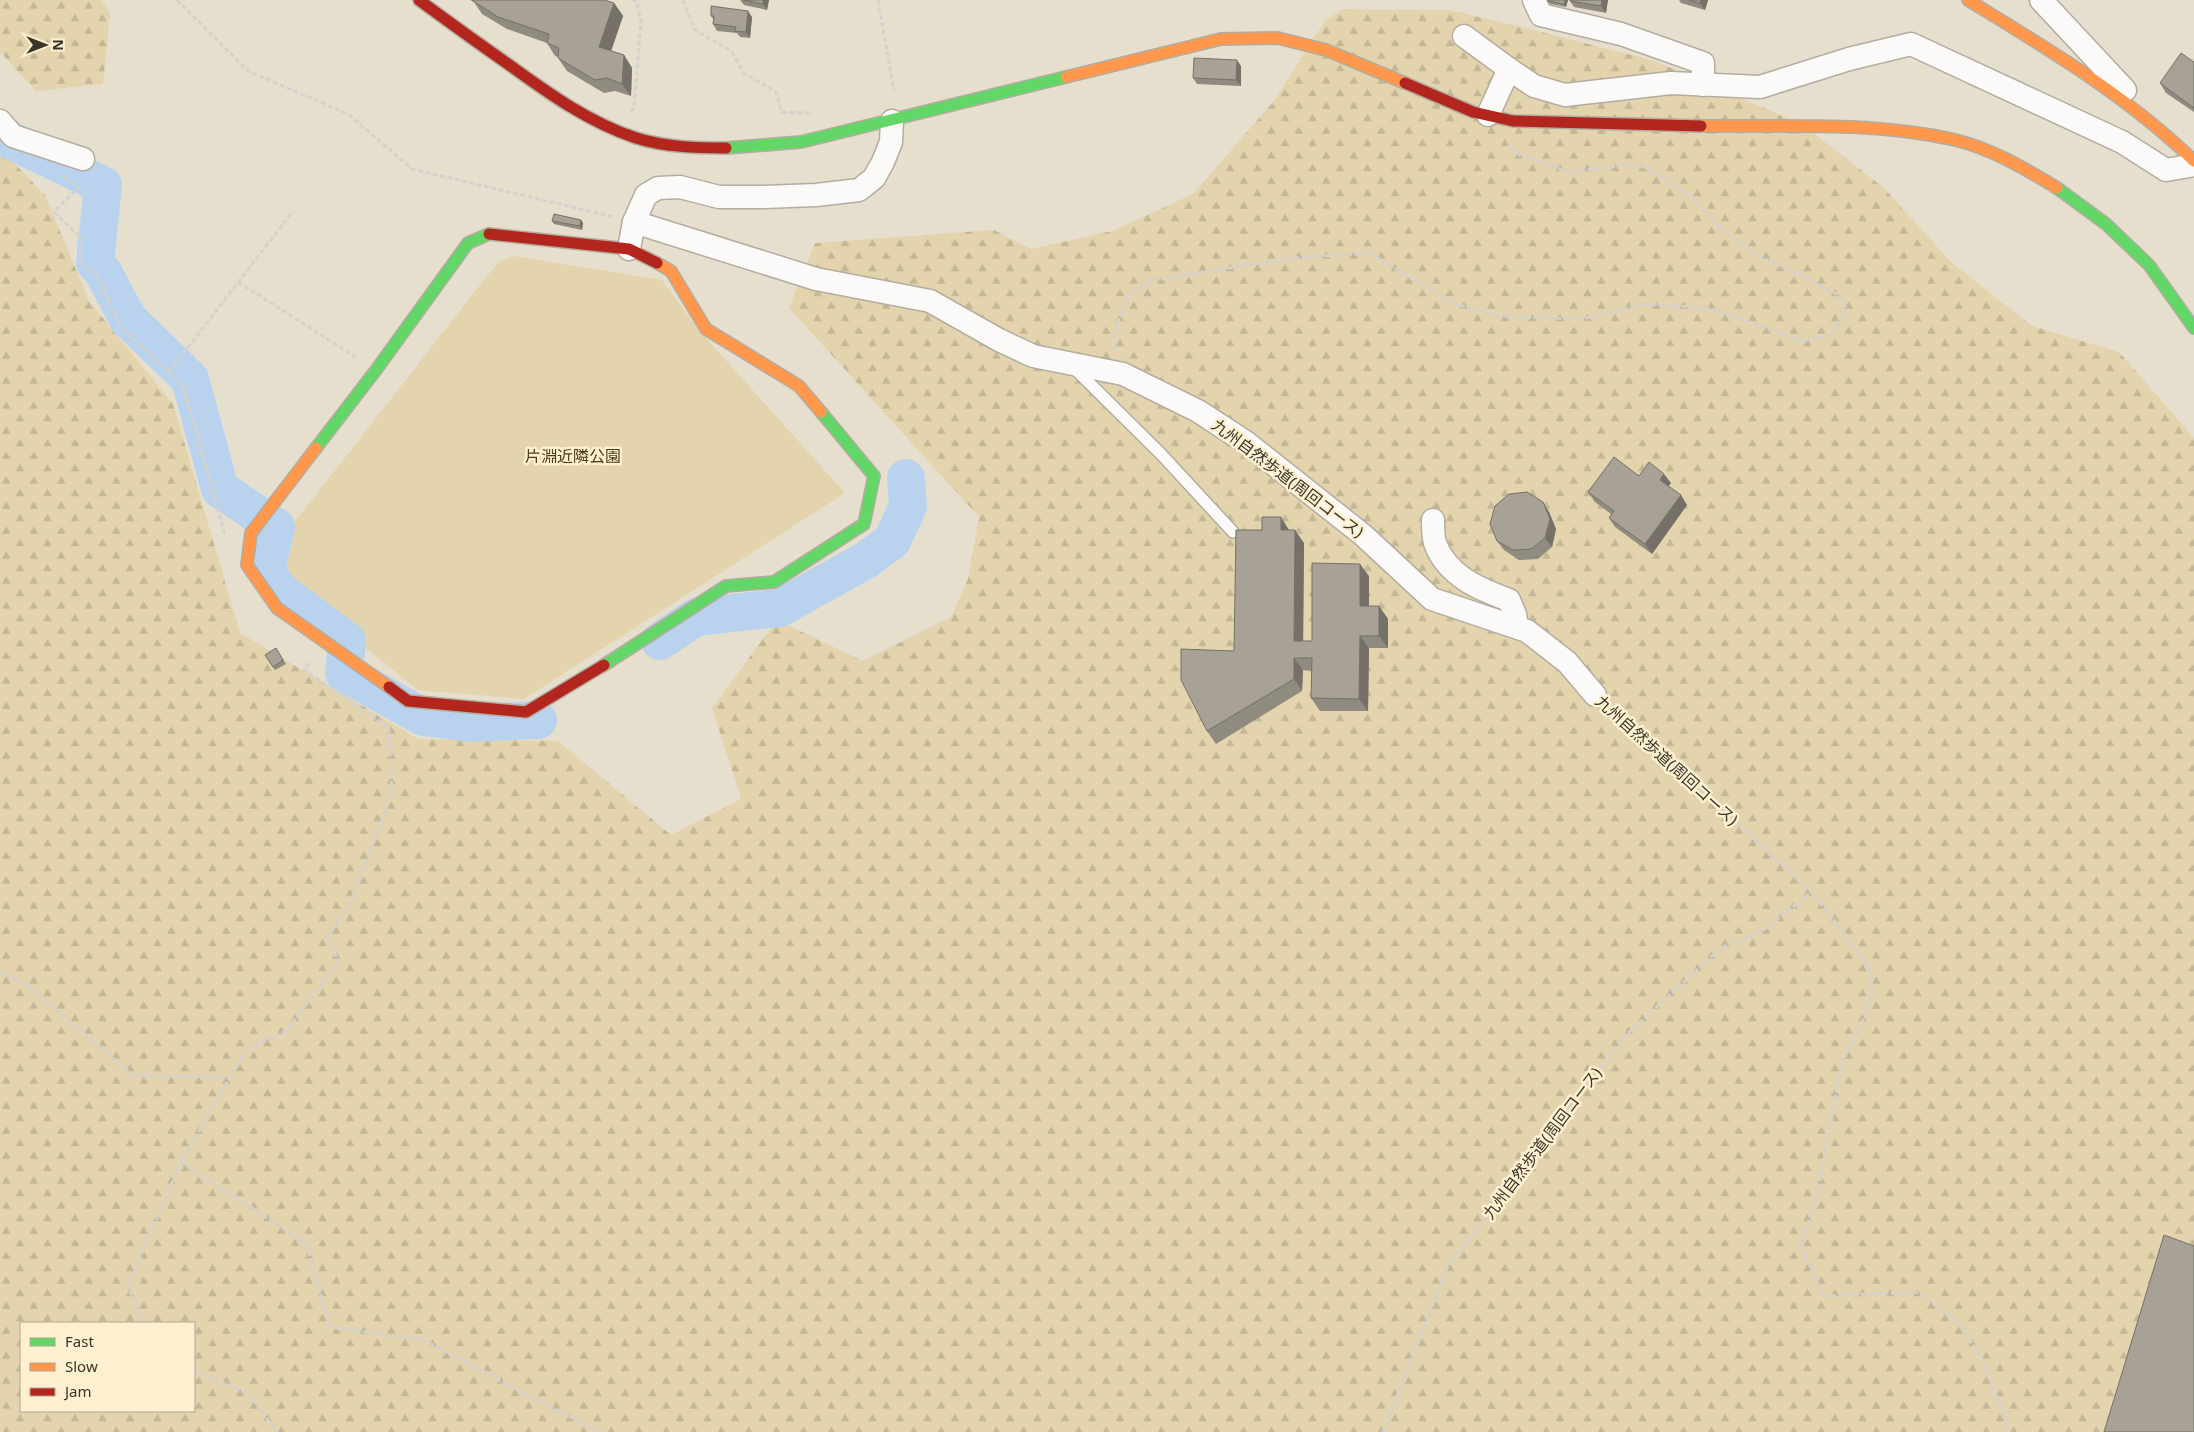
<svg xmlns="http://www.w3.org/2000/svg" width="2194" height="1432" font-family="'Noto Sans','Noto Sans JP',sans-serif">
  <defs>
    <pattern id="forest-firs" width="22" height="20" patternUnits="userSpaceOnUse" patternTransform="scale(1.25)"><rect width="22" height="20" fill="#e4d4ae"/><path d="M5 1l3.5 6h-7zM16 11l3.5 6h-7z" fill="#c4b796"/></pattern>
  </defs>
  <rect width="100%" height="100%" fill="#e6dfce"/>
  <g fill="url(#forest-firs)" fill-rule="evenodd">
    <path d="M0,0H101L110,13L103,84L36,91L0,52Z"/>
    <path d="M1343,9L1449,10L1530,29L1655,61L1803,125L1884,188L1952,263L2032,326L2119,352L2194,438V1432H0V148L45,195L89,301L173,404L240,633L418,739L558,741L671,835L741,799L712,708L777,620L863,661L951,617L968,579L979,517L789,308L815,243L994,230L1031,249L1112,231L1193,194L1274,101L1325,21ZM21,1323H194V1411H21Z"/>
  </g>
  <path fill="#e4d4ae" d="M514,256L662,280L698,329L845,493L524,699L418,690L290,587L279,560L286,533L487,276L500,261Z"/>
  <g fill="none" stroke-linecap="round" stroke-linejoin="round">
    <g stroke="#b9d3ef" stroke-width="38">
      <path d="M8,139L103,185L95,263L103,272L128,319L190,379L220,489L276,527L266,570L280,591L347,641L344,673L423,717L471,723L538,720"/>
      <path d="M660,641L696,617L780,608L866,560L892,541L908,506L906,478"/>
    </g>
    <defs>
      <path id="lane" d="M1074,368L1161,454L1233,532"/>
      <g id="street">
        <path d="M1534,0L1541,15L1621,34L1703,63V85"/>
        <path d="M2041,0L2125,90"/>
        <path d="M1464,36L1509,69"/>
        <path d="M1488,115L1509,69L1534,86L1565,95L1671,83L1760,87L1849,59L1911,44L2122,142L2166,170L2194,165"/>
        <path d="M0,121L13,136L83,159"/>
        <path d="M634,222L646,195L658,188L680,187L719,197H764L816,195L859,190L874,178L883,162L891,142L892,121"/>
        <path d="M629,249L634,222L816,279L930,301L999,340L1033,356L1123,374L1198,411L1247,443L1363,535L1432,599L1527,631L1567,662L1595,695"/>
        <path d="M1433,520C1433,527 1433,536 1435,543C1447,576 1479,589 1509,600L1515,614L1517,627"/>
      </g>
      <g id="fast">
        <path d="M726,148L801,142L1066,77"/>
        <path d="M2057,188L2106,224L2149,265L2194,328"/>
        <path d="M316,448L376,370L468,243L489,234"/>
        <path d="M604,665L726,586L774,582L864,524L874,476L821,412"/>
      </g>
      <g id="slow">
        <path d="M1968,0C2048,49 2127,96 2194,161"/>
        <path d="M1066,77L1221,39L1278,38L1326,50L1405,83"/>
        <path d="M1701,126C1785,127 1872,121 1955,140C1990,148 2026,169 2057,188"/>
        <path d="M657,263L671,271L706,329L799,386L821,412"/>
        <path d="M316,448L251,533L247,565L277,608L389,687"/>
      </g>
      <g id="jam">
        <path d="M419,0C449,22 478,43 508,64C548,93 588,122 636,138C665,147 696,148 726,148"/>
        <path d="M1405,83L1473,112L1513,121L1701,126"/>
        <path d="M489,234L629,249L657,263"/>
        <path d="M389,687L408,701L526,712L604,665"/>
      </g>
    </defs>
    <use href="#lane" stroke="#b3ada0" stroke-width="14"/>
    <use href="#street" stroke="#b3ada0" stroke-width="25"/>
    <use href="#fast" stroke="#b3ada0" stroke-width="14"/>
    <use href="#slow" stroke="#b3ada0" stroke-width="14"/>
    <use href="#jam" stroke="#b3ada0" stroke-width="14"/>
    <g stroke="#d4d2cd" stroke-width="3" stroke-dasharray="5 2.5" stroke-linecap="butt">
      <path d="M177,0L248,71L348,114L412,169L614,217"/>
      <path d="M683,0L695,30L731,51L744,73L776,92L782,112L812,113"/>
      <path d="M878,0L894,91"/>
      <path d="M631,112L634,108L641,21L637,2L632,0"/>
      <path d="M65,177L79,187L54,212L81,238L80,263L99,278L120,327L183,385L225,535"/>
      <path d="M238,282L356,357"/>
      <path d="M1117,352L1113,336L1128,295L1151,280L1293,258L1369,253L1455,304L1502,316L1582,319L1645,304L1708,308L1803,341L1831,334L1844,317L1845,305L1835,293L1802,275L1762,258L1721,229L1692,198L1664,178L1643,167L1627,165L1568,172L1518,154L1508,145"/>
      <path d="M169,372L293,211"/>
      <path d="M1610,709L1629,728L1688,778L1812,892L1862,957L1871,972L1872,995L1862,1022L1842,1062L1818,1191L1801,1246L1823,1296L1918,1292L1961,1324L1982,1359L2009,1427L2008,1432"/>
      <path d="M0,973L24,982L133,1075L229,1077"/>
      <path d="M181,1162L306,1243L330,1327L423,1340L599,1432"/>
      <path d="M144,1323L128,1286L181,1162L247,1048L285,1032L339,962L327,937L350,904L392,794L389,728L304,670L311,661"/>
      <path d="M194,1370L199,1374L248,1393L277,1432"/>
      <path d="M1383,1432L1447,1268L1623,1038L1721,948L1762,931L1812,892"/>
    </g>
    <use href="#lane" stroke="#fbfaf8" stroke-width="11"/>
    <use href="#street" stroke="#fbfaf8" stroke-width="22"/>
    <use href="#fast" stroke="#63d668" stroke-width="11"/>
    <use href="#slow" stroke="#ff974d" stroke-width="11"/>
    <use href="#jam" stroke="#b3261e" stroke-width="11"/>
  </g>
  <g fill="#908b80">
    <path d="M470,0H604L614,3L623,16L611,51L624,55L632,68L631,96L615,91L604,93L567,71L558,58V57L555,56L547,43L507,29L482,14L474,2Z"/>
    <path d="M740,0H769L767,10L744,5Z"/>
    <path d="M1548,0H1568L1566,7L1550,4L1548,1Z"/>
    <path d="M1608,0L1606,13L1574,7L1570,1Z"/>
    <path d="M1679,0H1708L1705,10L1681,3Z"/>
    <path d="M711,16L752,17L750,38L740,37L737,33L717,31L713,24L714,20Z"/>
    <path d="M2194,62V112L2166,93L2160,83Z"/>
    <path d="M1241,66V86L1197,84L1193,78Z"/>
    <path d="M581,220L583,223L582,230L554,224L552,221Z"/>
    <path d="M1639,476L1671,483L1668,486L1687,505L1652,554L1615,527L1609,518L1611,514L1595,502L1588,492Z"/>
    <path d="M1549,512L1556,529L1552,547L1538,559L1519,560L1504,550L1497,541Z"/>
    <path d="M1289,530L1304,543L1303,641H1312L1369,576V606H1379L1388,619V648H1369L1368,711H1320L1311,698L1312,671L1303,670L1302,691L1216,744L1207,731L1234,651Z"/>
    <path d="M276,648L286,664L275,670L265,655Z"/>
  </g>
  <g fill="#757168">
    <path d="M763,0H769L767,10L763,4Z"/>
    <path d="M1565,0H1568L1566,7L1564,4Z"/>
    <path d="M1602,0H1608L1606,13L1601,6Z"/>
    <path d="M1701,0H1708L1705,10L1700,3Z"/>
    <path d="M614,3L623,16L608,60L599,47Z"/>
    <path d="M748,11L752,17L750,38L746,32Z"/>
    <path d="M624,55L632,68L631,96L622,84Z"/>
    <path d="M1237,60L1241,66V86L1236,80Z"/>
    <path d="M581,220L583,223L582,230L580,226Z"/>
    <path d="M1664,474L1671,483L1666,489L1660,480Z"/>
    <path d="M1681,495L1687,505L1652,554L1645,544Z"/>
    <path d="M1543,502L1549,512L1556,529L1552,547L1545,538Z"/>
    <path d="M1281,517L1289,530H1281Z"/>
    <path d="M1295,530L1304,543L1303,653L1294,641Z"/>
    <path d="M1360,564L1369,576V618L1360,606Z"/>
    <path d="M1379,606L1388,619V648L1379,636Z"/>
    <path d="M1360,636L1369,648L1368,711L1359,699Z"/>
    <path d="M1294,658L1303,670L1302,691L1294,679Z"/>
  </g>
  <g fill="#a7a295" stroke="#757168">
    <path d="M472,0H604L614,3L599,47L624,55L622,84L607,78L595,80L558,58L559,48L547,43L549,34L498,17L473,1Z"/>
    <path d="M744,0H763V4Z"/>
    <path d="M1548,0H1565L1564,4L1548,1Z"/>
    <path d="M1570,0H1602L1601,6L1570,1Z"/>
    <path d="M1689,0H1701L1700,3Z"/>
    <path d="M711,6L748,11L746,32L735,31L736,27L713,24L714,16H711Z"/>
    <path d="M2181,53L2194,62V108L2160,83Z"/>
    <path d="M1194,58L1237,60L1236,80L1193,78Z"/>
    <path d="M554,214L581,220L580,226L552,221Z"/>
    <path d="M1614,457L1639,476L1649,462L1664,474L1660,480L1681,495L1645,544L1609,518L1614,511L1588,492Z"/>
    <path d="M1527,492L1543,502L1550,519L1545,538L1531,549L1513,550L1497,541L1490,524L1495,506L1509,494Z"/>
    <path d="M1262,517H1281V530H1295L1294,641H1312V563L1360,564V606H1379V636H1360L1359,699L1311,698L1312,658H1294V679L1207,731L1181,680V649L1234,651L1236,530H1262Z"/>
    <path d="M276,648L283,660L273,667L265,655Z"/>
    <path d="M2164,1235L2194,1246V1432H2104Z"/>
  </g>
  <g text-anchor="middle" stroke-width="5" stroke-linejoin="round" paint-order="stroke">
    <g font-size="16" fill="#4a3d1d" stroke="#fdf0d1">
      <text x="573" y="462">片淵近隣公園</text>
    </g>
    <g font-size="16" fill="#3a3529" stroke="#fdf0d1">
      <text transform="translate(1288 478) rotate(37)" y="6">九州自然歩道(周回コース)</text>
      <text transform="translate(1667 760) rotate(42)" y="6">九州自然歩道(周回コース)</text>
      <text transform="translate(1542 1143) rotate(-53)" y="6">九州自然歩道(周回コース)</text>
    </g>
  </g>
  <rect x="20" y="1322" width="175" height="90" fill="#fdf0d1" stroke="#afa58e"/>
  <rect x="30" y="1338" width="25" height="8" fill="#63d668" stroke="#afa58e"/>
  <text x="65" y="1347" font-size="15" fill="#3a3529">Fast</text>
  <rect x="30" y="1363" width="25" height="8" fill="#ff974d" stroke="#afa58e"/>
  <text x="65" y="1372" font-size="15" fill="#3a3529">Slow</text>
  <rect x="30" y="1388" width="25" height="8" fill="#b3261e" stroke="#afa58e"/>
  <text x="65" y="1397" font-size="15" fill="#3a3529">Jam</text>
  <g transform="translate(45 45) rotate(90)" stroke="#fdf0d1" stroke-width="4" paint-order="stroke">
  <path d="M0-4L9 19L0 12L-9 19Z" fill="#3a3529"/>
  <text y="-8" font-size="14" font-weight="bold" text-anchor="middle" fill="#3a3529">N</text>
  </g>
</svg>
